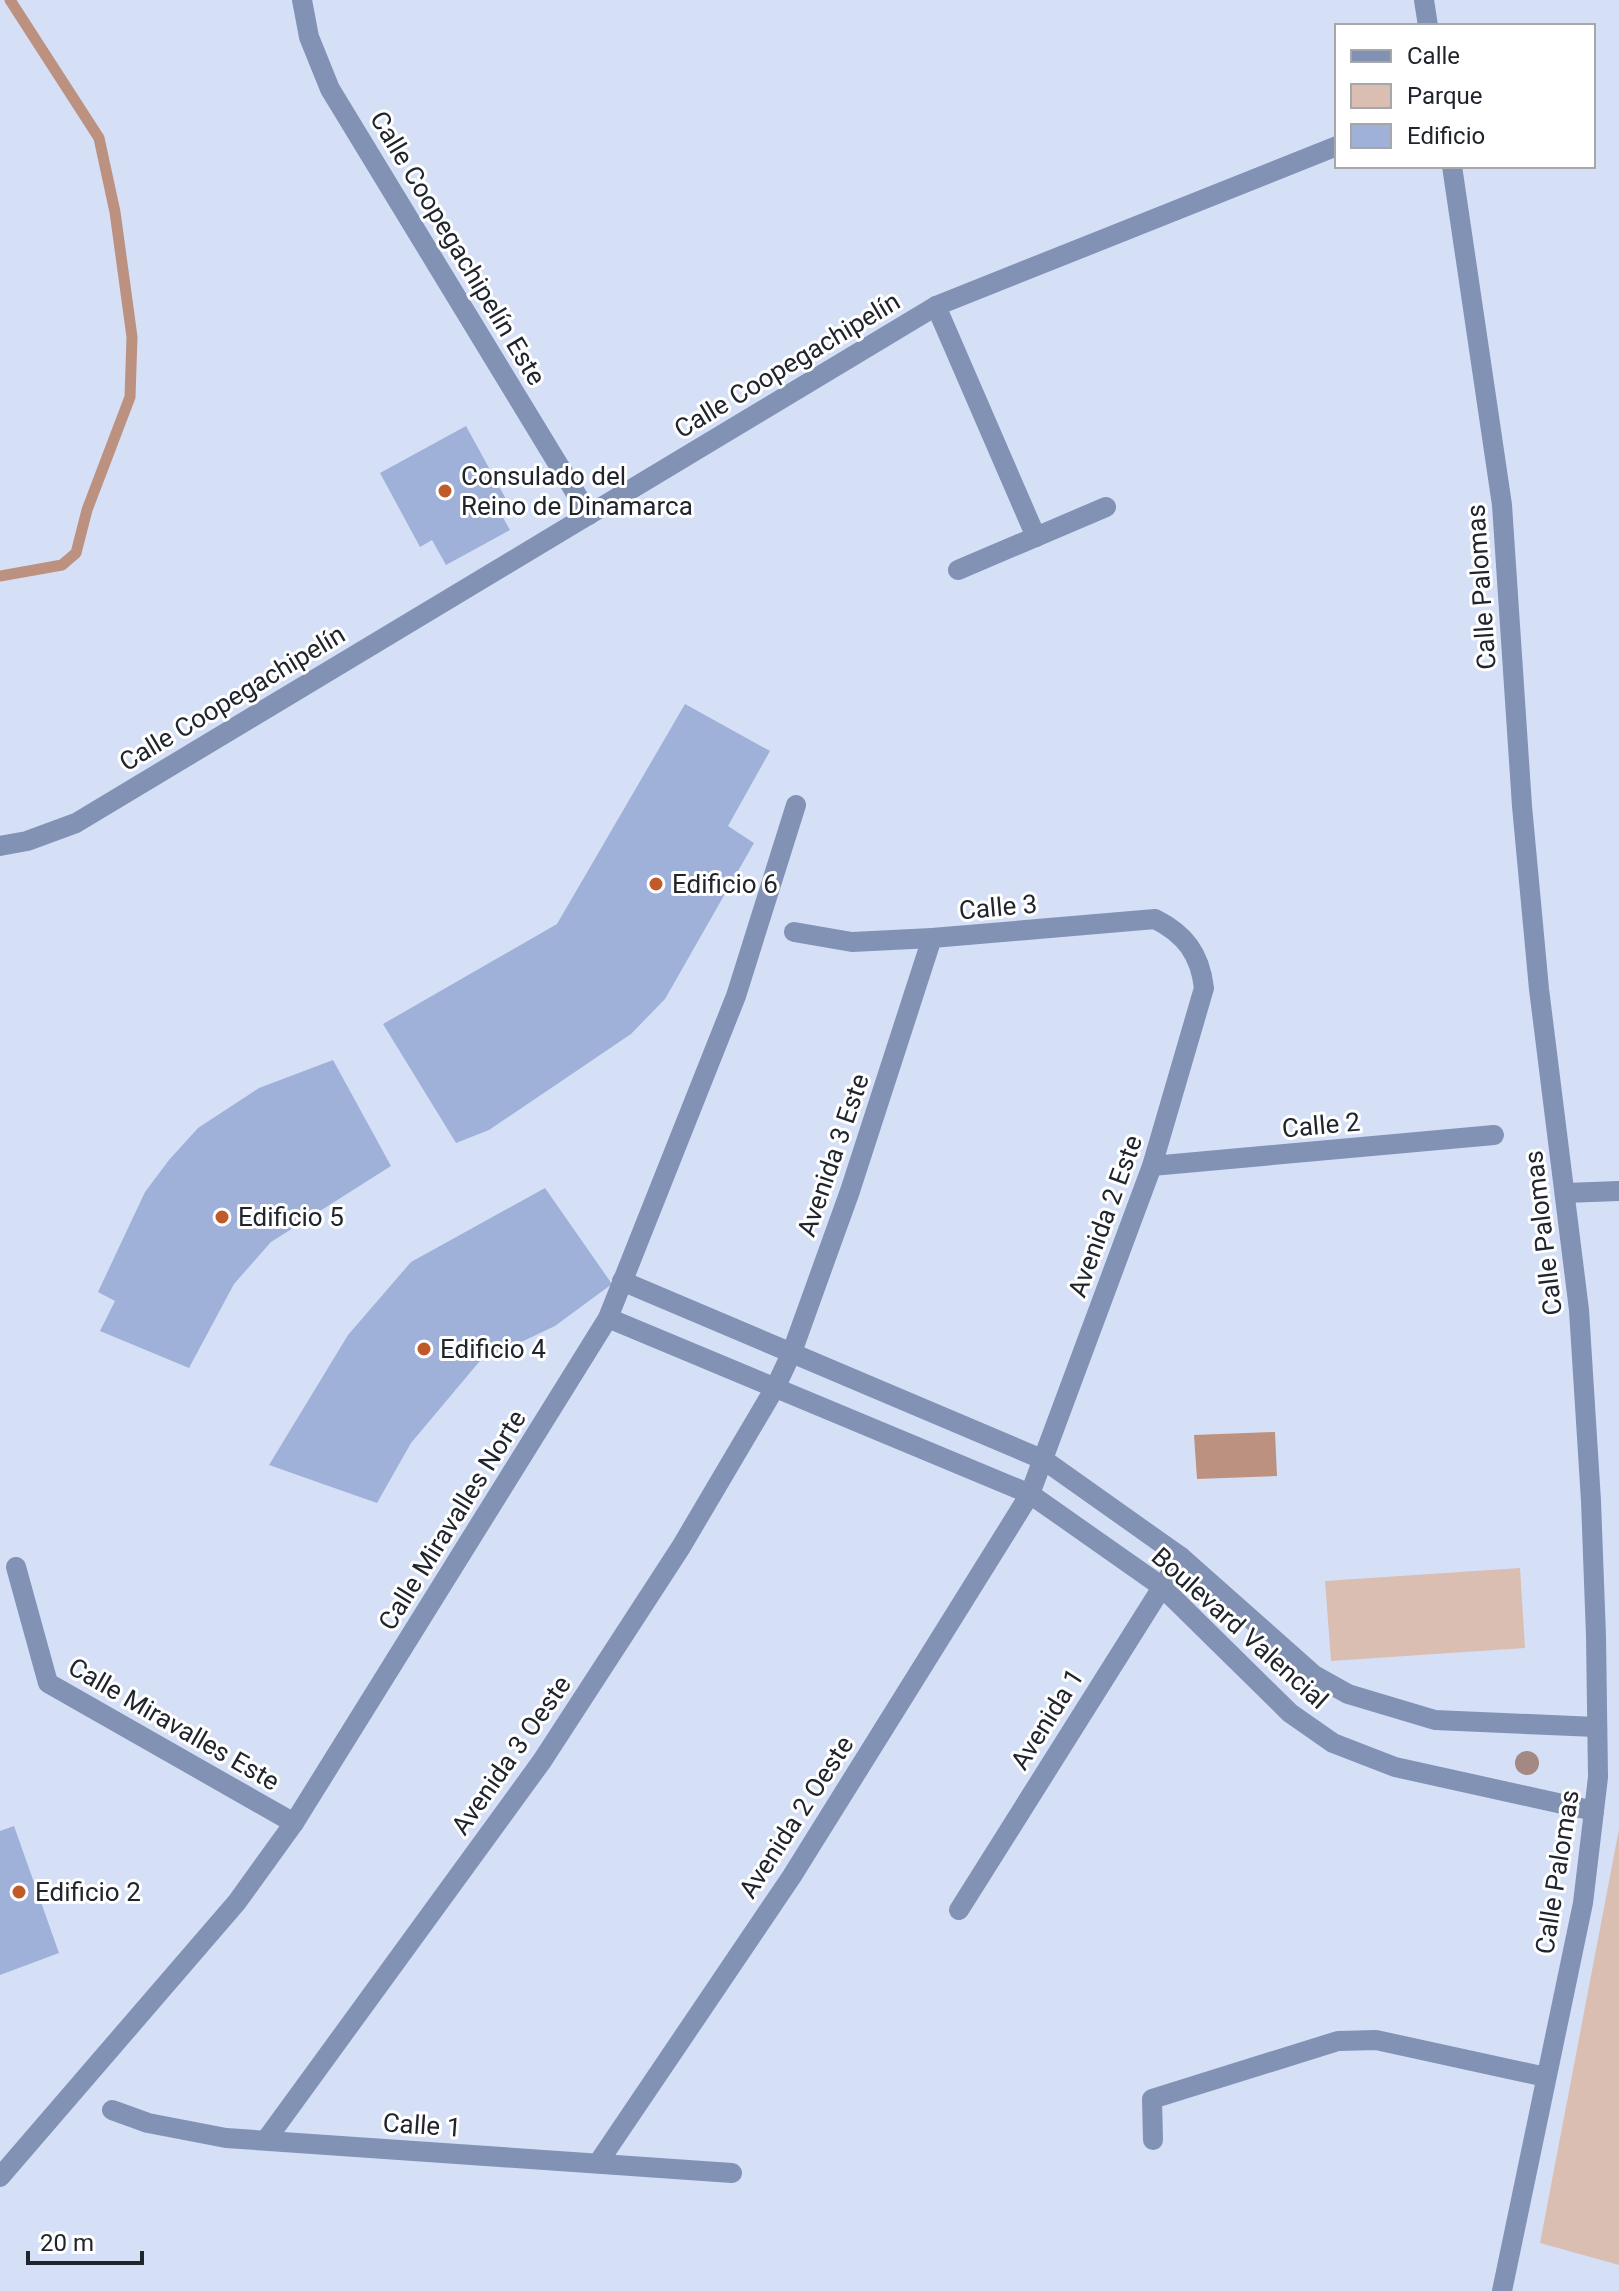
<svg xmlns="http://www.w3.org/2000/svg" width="1619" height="2291" font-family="Roboto,sans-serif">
  <rect width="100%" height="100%" fill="#d5e0f7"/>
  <g fill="#dabeb2">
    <path d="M1520,1568L1525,1648L1331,1661L1325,1581Z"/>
    <path d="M1619,1829V2265L1540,2243Z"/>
  </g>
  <path fill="#bd917f" d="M1275,1432L1277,1476L1197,1479L1194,1435Z"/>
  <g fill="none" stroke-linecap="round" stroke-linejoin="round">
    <path stroke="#bd917f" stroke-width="11" d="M0,576L62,565L76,553L87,510L130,397L132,337L115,212L99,138L10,0"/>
  </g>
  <g fill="#9fb1d8">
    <path d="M466,426L511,508L501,514L510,530L446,565L432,540L420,547L380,473Z"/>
    <path d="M685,704L770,751L728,826L754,843L665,999L631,1034L489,1130L456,1143L383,1024L557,924Z"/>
    <path d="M333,1060L391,1166L271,1242L234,1284L189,1368L100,1331L115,1301L98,1292L145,1192L169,1160L198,1128L259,1088Z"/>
    <path d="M545,1188L612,1284L555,1326L479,1362L411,1443L377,1503L269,1465L348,1335L411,1262Z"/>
    <path d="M14,1826L59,1953L0,1975V1831Z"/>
  </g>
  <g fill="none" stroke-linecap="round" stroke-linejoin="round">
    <g stroke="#8292b4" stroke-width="20">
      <path d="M302,0L309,37L330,89L589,515"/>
      <path d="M1424,0L1428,26"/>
      <path d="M1452,166L1502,505L1522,806L1539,989L1579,1310L1591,1501L1596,1636L1598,1777L1583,1903L1502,2291"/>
      <path d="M936,306L1036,537"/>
      <path d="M958,570L1106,507"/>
      <path d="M0,846L27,841L76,823L936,306L1337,146"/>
      <path d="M1152,1166L1494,1135"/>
      <path d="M1565,1193L1619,1191"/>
      <path d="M622,1281L1044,1460L1181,1557L1314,1675L1348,1694L1435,1720L1596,1727"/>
      <path d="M608,1318L1030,1494L1161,1586L1290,1713L1333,1743L1395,1767L1594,1811"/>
      <path d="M16,1567L48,1683L294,1823"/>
      <path d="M959,1910L1181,1557"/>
      <path d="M112,2110L148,2123L226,2138L732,2173"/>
      <path d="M266,2140L542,1761L681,1547L776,1386L792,1352L850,1191L932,938"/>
      <path d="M1153,2140L1152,2099L1338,2041L1376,2040L1546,2077"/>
      <path d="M598,2163L792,1876L1030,1494L1152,1166L1204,988C1200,954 1185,934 1155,919L932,938L852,942L794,932"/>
      <path d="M0,2177L237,1902L294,1823L608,1318L736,996L796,805"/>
    </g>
  </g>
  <circle fill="#a38884" cx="1527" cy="1763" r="12"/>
  <g fill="#c05a29" stroke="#fff" stroke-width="3">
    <circle cx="445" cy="491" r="8"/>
    <circle cx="656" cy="884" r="8"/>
    <circle cx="222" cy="1217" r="8"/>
    <circle cx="424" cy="1349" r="8"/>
    <circle cx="19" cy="1892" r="8"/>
  </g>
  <g text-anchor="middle" stroke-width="6" stroke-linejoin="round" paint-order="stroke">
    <g font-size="26" fill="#20242c" stroke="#fff">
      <text transform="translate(458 248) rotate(59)" y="9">Calle Coopegachipelín Este</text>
      <text transform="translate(787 365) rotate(-31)" y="9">Calle Coopegachipelín</text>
      <text transform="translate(1481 587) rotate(-94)" y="9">Calle Palomas</text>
      <text transform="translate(232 698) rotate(-31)" y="9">Calle Coopegachipelín</text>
      <text transform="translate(998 907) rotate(-5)" y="9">Calle 3</text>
      <text transform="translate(1321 1125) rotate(-5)" y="9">Calle 2</text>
      <text transform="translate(833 1155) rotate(-71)" y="9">Avenida 3 Este</text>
      <text transform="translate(1105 1216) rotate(-70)" y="9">Avenida 2 Este</text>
      <text transform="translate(1543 1233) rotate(-97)" y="9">Calle Palomas</text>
      <text transform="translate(452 1520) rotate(-58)" y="9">Calle Miravalles Norte</text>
      <text transform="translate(1240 1628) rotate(42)" y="9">Boulevard Valencial</text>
      <text transform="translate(1047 1719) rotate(-58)" y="9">Avenida 1</text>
      <text transform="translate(174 1724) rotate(30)" y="9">Calle Miravalles Este</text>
      <text transform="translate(511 1755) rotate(-55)" y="9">Avenida 3 Oeste</text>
      <text transform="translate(796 1817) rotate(-57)" y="9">Avenida 2 Oeste</text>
      <text transform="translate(1557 1872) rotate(-81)" y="9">Calle Palomas</text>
      <text transform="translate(422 2125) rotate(4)" y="9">Calle 1</text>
    </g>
    <g font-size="26" fill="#20242c" stroke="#fff" text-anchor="start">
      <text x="461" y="485">Consulado del<tspan x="461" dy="30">Reino de Dinamarca</tspan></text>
      <text x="672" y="893">Edificio 6</text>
      <text x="238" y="1226">Edificio 5</text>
      <text x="440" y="1358">Edificio 4</text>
      <text x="35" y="1901">Edificio 2</text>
    </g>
  </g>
  <rect x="1335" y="24" width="260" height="144" fill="#ffffff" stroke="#a6a7ab" stroke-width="2"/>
  <rect x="1351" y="50" width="40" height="12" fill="#8292b4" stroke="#a6a7ab" stroke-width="2"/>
  <text x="1407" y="64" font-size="24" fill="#20242c">Calle</text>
  <rect x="1351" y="84" width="40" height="24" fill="#dabeb2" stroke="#a6a7ab" stroke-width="2"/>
  <text x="1407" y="104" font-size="24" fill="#20242c">Parque</text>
  <rect x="1351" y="124" width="40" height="24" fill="#9fb1d8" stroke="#a6a7ab" stroke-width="2"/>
  <text x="1407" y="144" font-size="24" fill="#20242c">Edificio</text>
  <path d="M28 2251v12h114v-12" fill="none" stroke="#20242c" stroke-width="4"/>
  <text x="40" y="2251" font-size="24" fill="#20242c" stroke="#ffffff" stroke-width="6" paint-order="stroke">20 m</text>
</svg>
